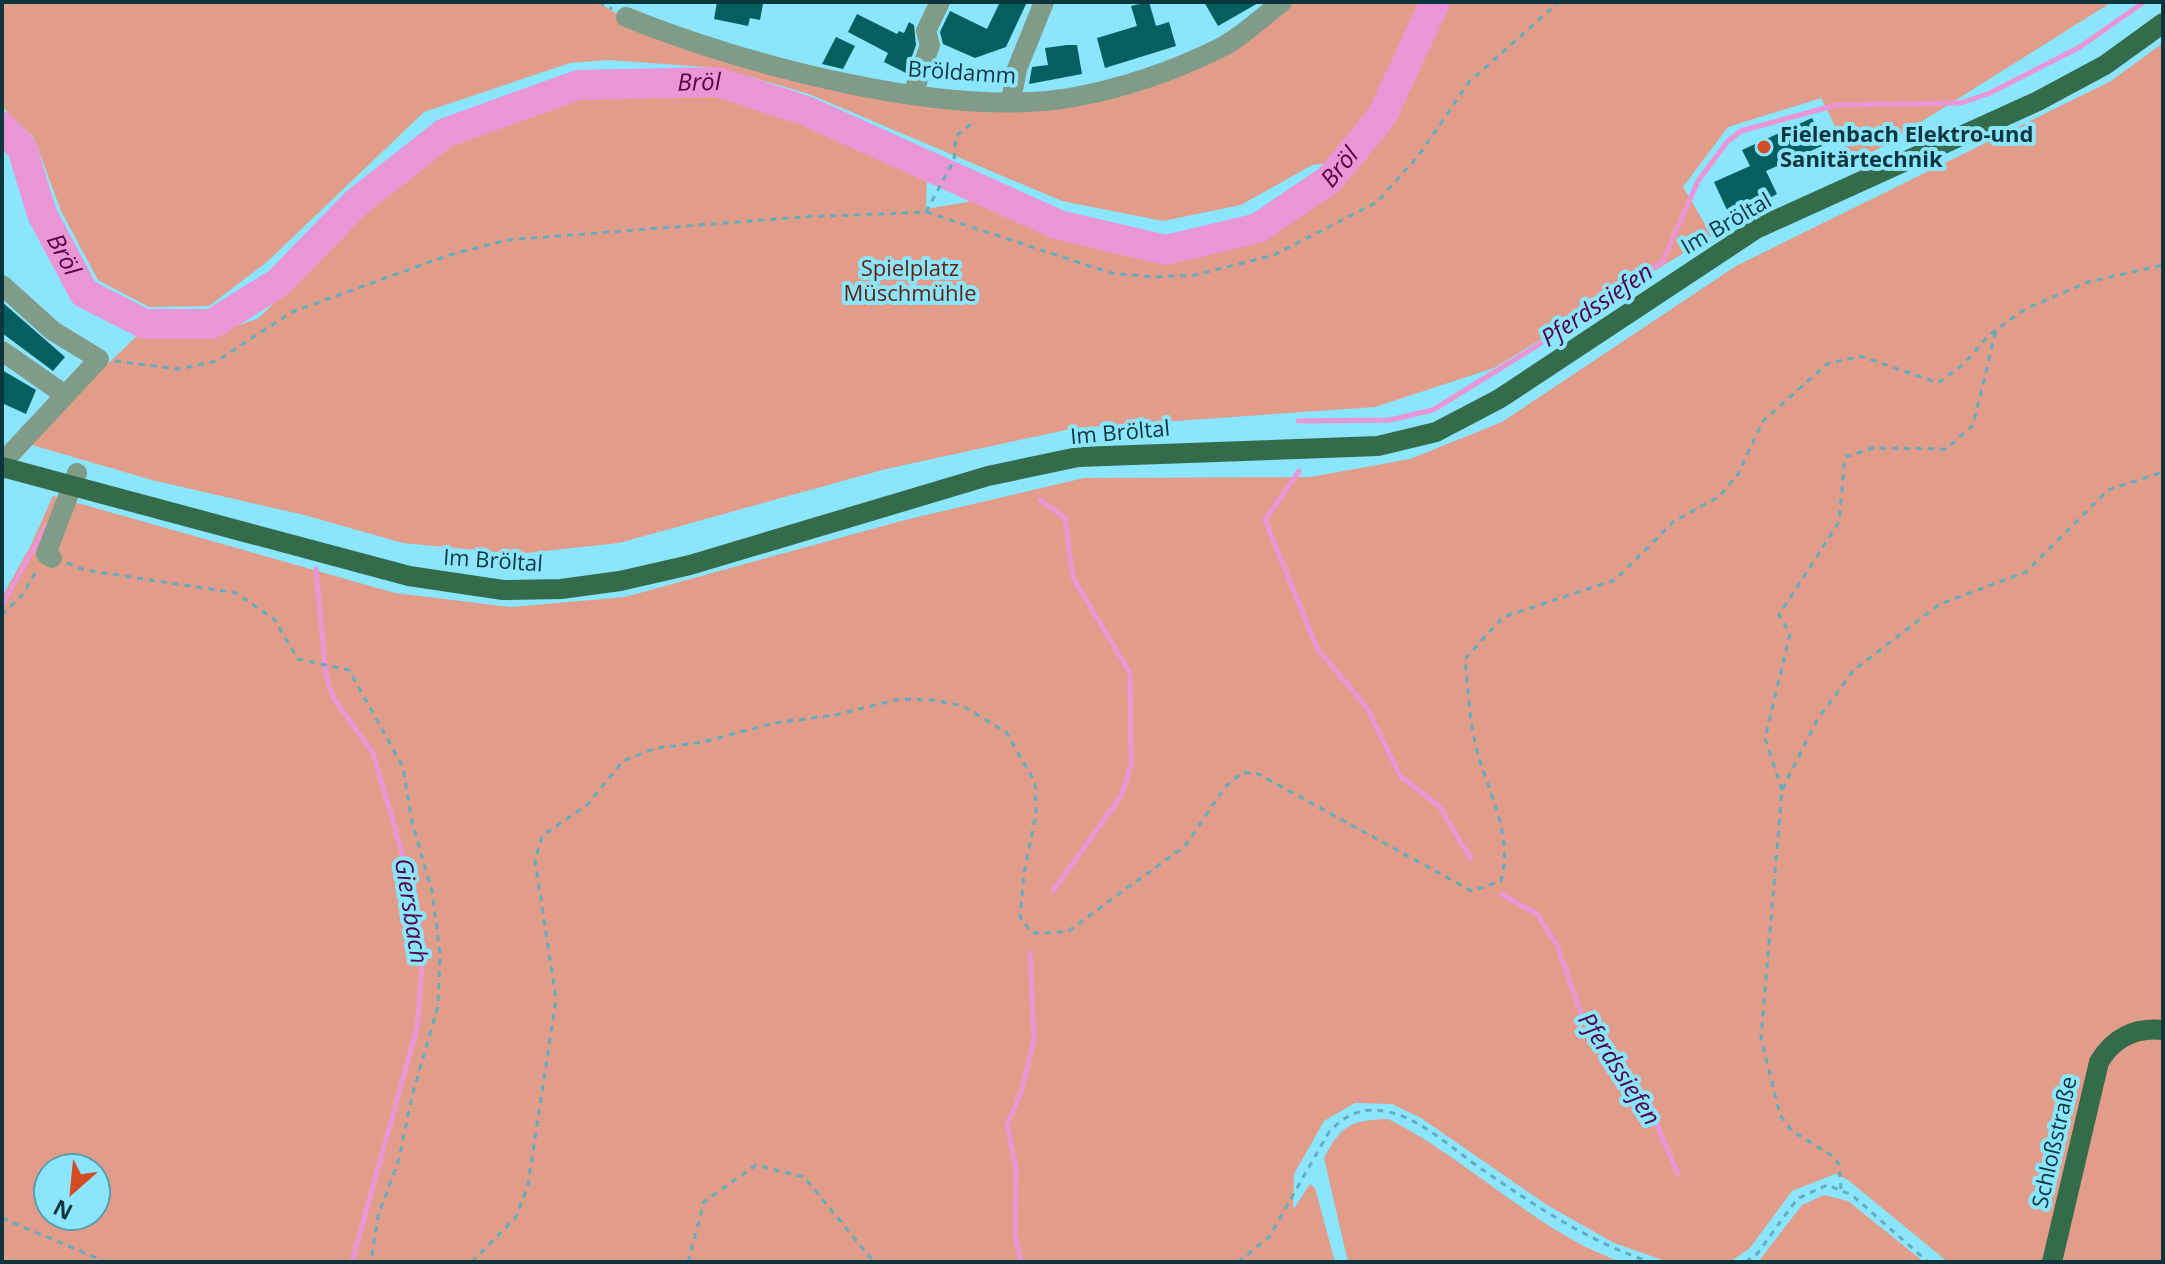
<svg xmlns="http://www.w3.org/2000/svg" width="2165" height="1264" font-family="'Open Sans',sans-serif">
  <rect width="100%" height="100%" fill="#8be5fc"/>
  <g fill="#e19d8a" fill-rule="evenodd">
    <path d="M2,2H597L631,22L813,79L1074,101L1271,21L1294,2H2112L1854,164L1821,98L1728,127L1683,187L1712,236L1494,368L1375,407L1075,428L886,469L619,543L518,554L403,543L304,515L152,480L25,443L138,335L208,336L259,318L369,206L450,139L575,92L715,87L927,174L926,209L968,202L972,193L1054,231L1166,254L1262,236L1335,187L1363,159L1312,165L1241,205L1163,221L1062,201L809,94L720,68L608,60L570,63L424,112L268,261L209,306L149,307L98,280L61,211L34,138L2,107Z"/>
    <path d="M2163,43V1262H1948L1848,1180L1835,1174L1792,1191L1750,1248L1730,1262H1668L1614,1243L1547,1205L1421,1118L1392,1104L1355,1103L1324,1121L1294,1174L1293,1210L1310,1184L1315,1188L1335,1262H2V597L31,545L53,496L395,593L511,607L625,597L905,520L1084,478L1311,477L1410,459L1502,422L1736,266L2111,81ZM48,1168H96V1216H48Z"/>
    <path d="M1388,1119C1466,1157 1542,1236 1622,1262H1348L1324,1158C1341,1125 1352,1120 1388,1119Z"/>
    <path d="M1824,1195L1848,1201L1924,1262H1758L1802,1205Z"/>
  </g>
  <g fill="none" stroke-linecap="round" stroke-linejoin="round">
    <g stroke="#ea95d5" stroke-width="5">
      <path d="M1298,421L1390,420L1433,410L1556,334L1663,261L1698,181L1727,142L1741,131L1836,105L1961,103L1990,93L2080,47L2144,2"/>
      <path d="M1299,471L1265,520L1317,648L1367,708L1400,776L1439,806L1471,859"/>
      <path d="M1040,500L1065,518L1073,578L1130,673L1131,766L1121,796L1053,891"/>
      <path d="M316,569L326,676L334,699L373,753L410,880L423,956L417,1028L352,1262"/>
      <path d="M2,605L46,526"/>
      <path d="M1501,894L1537,914L1557,945L1583,1019L1654,1119L1678,1174"/>
      <path d="M1021,1262L1015,1235L1016,1169L1007,1125L1021,1093L1034,1040L1030,953"/>
    </g>
    <path stroke="#ea95d5" stroke-width="30" id="s1" d="M2,127L22,148L42,214L84,293L145,324H212L278,283L357,202L445,133L578,85L718,82L806,111L1059,225L1166,250L1258,228L1329,180L1382,116L1435,2"/>
  </g>
  <g fill="#055f60">
    <path d="M717,2L763,4L760,20L750,18L748,26L714,19Z"/>
    <path d="M1000,2H1027L1006,47L975,58L943,44L940,32L950,11L987,29Z"/>
    <path d="M1149,2L1156,26L1169,22L1176,46L1105,68L1097,38L1137,26L1131,6Z"/>
    <path d="M1204,2H1260L1218,26Z"/>
    <path d="M857,14L897,34L899,31L904,33L909,22L914,25L916,45L906,73L884,62L888,53L848,32Z"/>
    <path d="M836,37L855,46L843,69L822,64Z"/>
    <path d="M1067,45H1077L1082,74L1029,84L1032,67L1048,65L1045,48Z"/>
    <path d="M1812,118L1824,145L1766,171L1777,194L1764,201L1761,195L1727,210L1714,182L1750,166L1742,150Z"/>
    <path d="M2,302L65,357L53,371L2,333Z"/>
    <path d="M2,370L36,390L26,414L2,403Z"/>
  </g>
  <g fill="none" stroke-linecap="round" stroke-linejoin="round">
    <g stroke="#63adbf" stroke-width="3" stroke-dasharray="6 6" stroke-linecap="butt">
      <path d="M599,2L612,9"/>
      <path d="M926,212L954,160L956,136L975,121"/>
      <path d="M115,361L179,369L217,361L292,312L449,255L507,240L802,217L926,212L1111,273L1153,277L1195,275L1274,255L1377,202L1419,155L1469,82L1559,2"/>
      <path d="M67,563L85,570L236,593L274,619L298,659L349,670L403,767L412,822L432,891L440,954L438,1006L412,1096L399,1159L378,1216L371,1262"/>
      <path d="M2,615L23,594L38,568"/>
      <path d="M1782,790L1765,738L1790,634L1779,615L1839,522L1845,457L1873,448L1946,449L1973,425L1996,330"/>
      <path d="M1841,1189L1839,1164L1831,1155L1792,1131L1780,1115L1761,1038L1782,790L1817,720L1854,670L1940,604L2026,572L2108,490L2163,472"/>
      <path d="M2,1218L106,1262"/>
      <path d="M472,1262L516,1217L528,1185L556,999L535,860L542,836L587,805L623,761L656,748L703,742L774,723L835,715L900,699L933,700L963,706L1006,732L1035,782L1036,814L1024,873L1020,917L1032,933L1067,932L1185,846L1225,787L1243,772L1258,774L1472,891L1501,881C1514,834 1487,791 1476,747C1469,718 1468,687 1465,659L1503,617L1615,580L1674,521L1720,496L1738,474L1763,421L1827,364L1861,356L1938,383L1964,364L1989,335L2025,309L2088,282L2163,265"/>
      <path d="M688,1262L704,1202L756,1165L804,1177L874,1262"/>
      <path d="M1238,1262L1269,1237L1329,1132C1346,1114 1363,1106 1389,1112C1423,1120 1455,1151 1483,1170C1537,1207 1588,1241 1650,1262"/>
      <path d="M1746,1262L1757,1254L1797,1199L1827,1185L1852,1195L1928,1262"/>
    </g>
    <g stroke="#809c89" stroke-width="20">
      <path d="M626,17C744,65 949,120 1075,97C1123,88 1175,70 1218,49C1241,38 1262,17 1282,2"/>
      <path d="M913,94L930,45L926,31L940,2"/>
      <path d="M1011,100L1017,69L1044,2"/>
      <path d="M2,285L53,331L99,359L2,463"/>
      <path d="M2,351L65,395"/>
      <path d="M52,558L46,554L77,473"/>
    </g>
    <g stroke="#346b4b" stroke-width="20">
      <path d="M2,467L409,576L503,590L561,589L620,581L690,565L988,476L1078,457L1378,446L1436,432L1499,399L1756,229L2038,101L2105,65L2163,23"/>
      <path d="M2052,1262L2099,1062C2113,1038 2135,1027 2163,1030"/>
    </g>
  </g>
  <circle fill="#d44b24" stroke="#8be5fc" stroke-width="3" cx="1764" cy="147" r="8"/>
  <g text-anchor="middle" stroke-width="8" stroke-linejoin="round" paint-order="stroke">
    <g font-size="22" fill="#0d353e" stroke="#8be5fc">
      <text transform="translate(962 72) rotate(4)" y="8">Bröldamm</text>
      <text transform="translate(1726 223) rotate(-30)" y="8">Im Bröltal</text>
      <text transform="translate(1120 432) rotate(-5)" y="8">Im Bröltal</text>
      <text transform="translate(493 560) rotate(4)" y="8">Im Bröltal</text>
      <text transform="translate(2054 1142) rotate(-77)" y="8">Schloßstraße</text>
    </g>
    <g font-size="22" font-weight="bold" fill="#0d353e" stroke="#8be5fc" text-anchor="start">
      <text x="1780" y="142">Fielenbach Elektro-und<tspan x="1780" dy="25">Sanitärtechnik</tspan></text>
    </g>
    <g font-size="22" fill="#622311" stroke="#8be5fc">
      <text x="910" y="276">Spielplatz<tspan x="910" dy="25">Müschmühle</tspan></text>
    </g>
    <g font-size="24" font-style="italic" fill="#510345" stroke="#8be5fc">
      <text dy="8" stroke="none"><textPath href="#s1" startOffset="888">Bröl</textPath></text>
      <text dy="8" stroke="none"><textPath href="#s1" startOffset="1584">Bröl</textPath></text>
      <text dy="8" stroke="none"><textPath href="#s1" startOffset="144">Bröl</textPath></text>
      <text transform="translate(1597 305) rotate(-34)" y="8">Pferdssiefen</text>
      <text transform="translate(411 911) rotate(81)" y="8">Giersbach</text>
      <text transform="translate(1619 1069) rotate(57)" y="8">Pferdssiefen</text>
    </g>
  </g>
  <rect width="2165" height="1264" fill="none" stroke="#0d353e" stroke-width="8"/>
  <g transform="translate(72 1192) rotate(207)"><circle r="38" fill="#8be5fc" stroke="#599fb0" stroke-width="2"/>
  <path d="M0-6L14 30L0 20L-14 30Z" fill="#d44b24"/>
  <text y="-12" font-size="22" font-weight="bold" text-anchor="middle" fill="#0d353e">N</text>
  </g>
</svg>
